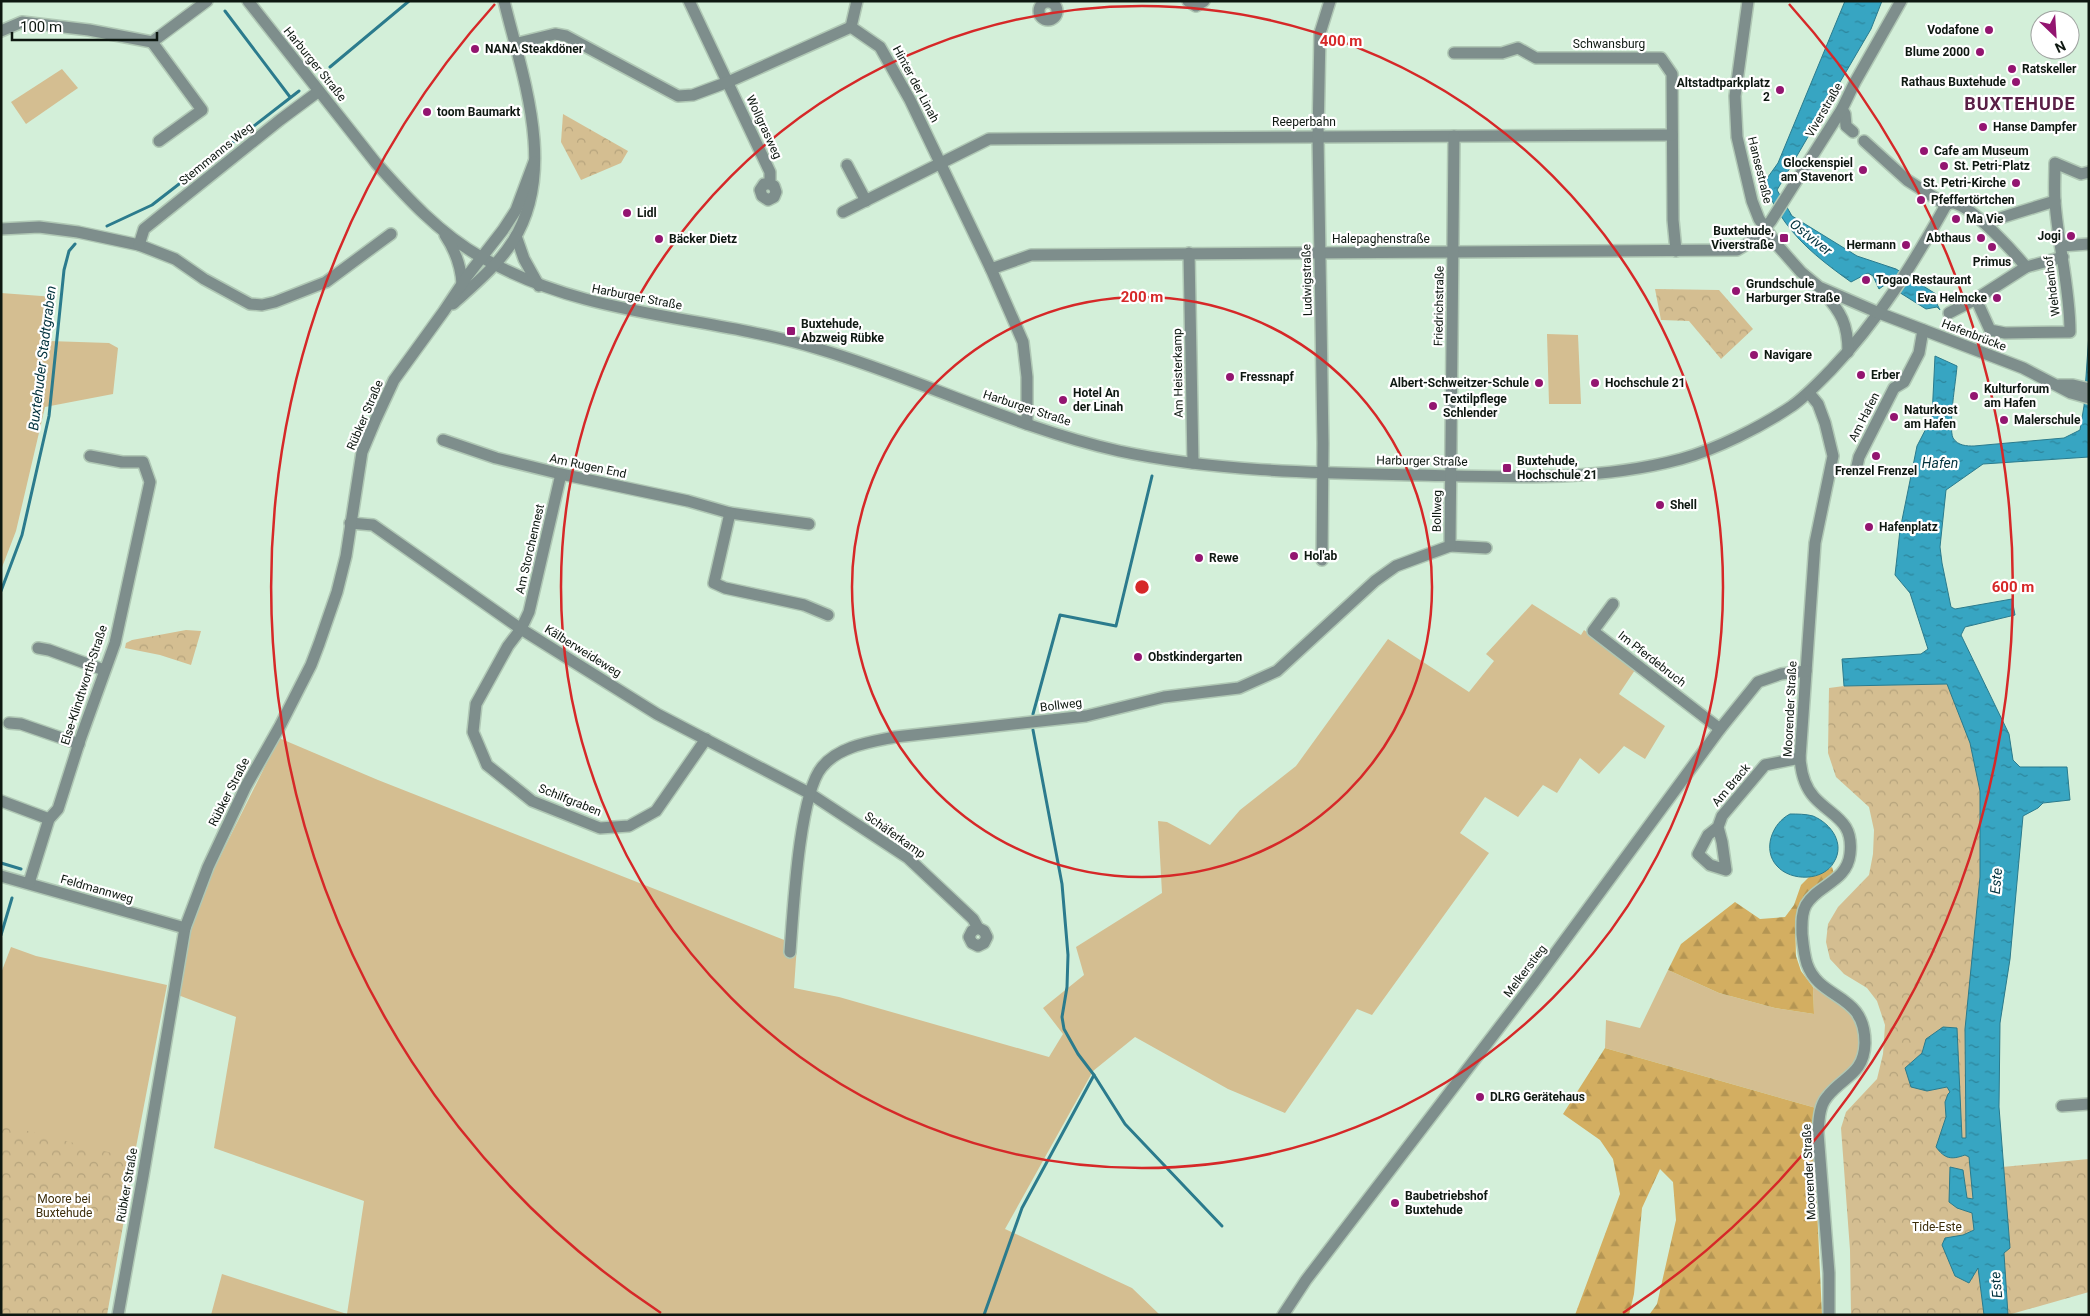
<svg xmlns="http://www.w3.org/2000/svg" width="2090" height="1316" font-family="Roboto,sans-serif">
  <defs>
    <pattern id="forest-firs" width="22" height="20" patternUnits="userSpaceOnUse" patternTransform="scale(1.25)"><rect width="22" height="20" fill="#d3ae61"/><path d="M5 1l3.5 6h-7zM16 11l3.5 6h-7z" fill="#b49553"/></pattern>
    <pattern id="park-crowns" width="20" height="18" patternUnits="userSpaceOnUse" patternTransform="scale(1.25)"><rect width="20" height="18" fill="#d4be91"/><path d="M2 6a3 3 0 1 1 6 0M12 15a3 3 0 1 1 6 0" fill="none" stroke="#b5a37c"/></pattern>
    <pattern id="water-ripples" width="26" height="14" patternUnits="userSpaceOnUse" patternTransform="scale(1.25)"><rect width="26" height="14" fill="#37a5c2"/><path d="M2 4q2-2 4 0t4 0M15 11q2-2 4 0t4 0" fill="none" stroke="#2d859c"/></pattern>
  </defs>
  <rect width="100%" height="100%" fill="#d3efd9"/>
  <g fill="#d4be91">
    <path d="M62,69L78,88L26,124L11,102Z"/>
    <path d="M1,293L55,297L49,341L109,343L118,348L113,394L45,407L16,531L1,570Z"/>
    <path d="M1547,334L1578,335L1581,404H1549Z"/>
    <path d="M1532,604L1581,635L1584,630L1635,670L1619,694L1665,726L1645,759L1624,746L1599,774L1580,758L1557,793L1543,785L1518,817L1485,797L1460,833L1489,853L1372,1015L1357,1009L1285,1113L1228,1089L1135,1037L1093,1071L1005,1229L1132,1288L1160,1315H211L222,1274L347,1314L364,1201L214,1148L236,1017L178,995L190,930L214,869L279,738L378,780L797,945L794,988L839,997L1049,1057L1063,1034L1043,1008L1084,975L1076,947L1162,893L1158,821L1167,822L1210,845L1240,810L1296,766L1388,639L1469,692L1494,661L1486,654Z"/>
    <path d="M11,947L36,956L167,985L104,1315H1V973Z"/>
    <path d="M1668,970L1719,993L1775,1008L1814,1014L1813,987L1842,1006L1850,1013L1858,1027L1861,1051L1851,1069L1824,1092L1816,1108L1605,1048L1606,1020L1640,1028Z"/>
  </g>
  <g fill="url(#forest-firs)">
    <path d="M1832,867L1834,874L1814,887L1800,902L1795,921L1796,956L1801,971L1813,987L1814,1014L1775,1008L1719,993L1668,970L1681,944L1735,902L1760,919L1785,917L1794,905L1801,885L1809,877L1818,875Z"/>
    <path d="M1605,1048L1816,1108L1814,1144L1822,1315H1649L1657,1304L1676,1220L1673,1182L1660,1169L1642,1208L1634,1294L1629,1315H1575L1620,1194L1613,1159L1600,1140L1563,1114Z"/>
  </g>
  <g fill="url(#park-crowns)">
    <path d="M563,114L628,151L621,163L581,180L561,142Z"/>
    <path d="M1655,289L1719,290L1753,329L1721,359L1689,321L1661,320Z"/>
    <path d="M186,630L201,631L191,665L160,655L125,648L126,643L132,640Z"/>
    <path d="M1947,684L2009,734L2013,760L2020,767L2010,959L2000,1023L1999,1107L2002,1167L2089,1159V1292L2008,1315H1851L1850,1250L1841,1128L1846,1112L1877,1079L1883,1054L1885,1025L1877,1001L1867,988L1844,974L1830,959L1826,942L1828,924L1838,907L1869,875L1873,854L1874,830L1869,807L1836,777L1828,753L1829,688L1844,686Z"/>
    <path d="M1,1124L135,1159L107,1315H1Z"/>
  </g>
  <g fill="url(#water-ripples)" stroke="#2b7b8d">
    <path d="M1845,1H1882L1871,29L1777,190L1792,216L1857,256L1896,269L1936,294V302L1940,310L1937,307L1926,309L1886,284L1879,289L1873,276L1868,273L1851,282C1827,265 1802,246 1785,222C1776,210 1770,196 1763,184L1778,163Z"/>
    <path d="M2089,333V457L1983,464L1946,490L1940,547L1942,563L1951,607L1955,609L2012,599L2015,615L1965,627L1961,635L2009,734L2013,760L2020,767H2067L2070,800L2043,803L2038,808L2023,816L2010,959L2000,1023L1999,1107L2010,1248L2004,1253L2008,1315H1984L1978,1268L1969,1283L1955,1276L1942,1245L1945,1238L1963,1235L1974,1230L1972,1213L1957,1208L1949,1202L1950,1167L1963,1170L1967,1198L1973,1199L1969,1157L1965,1155C1951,1160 1945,1159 1936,1147L1946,1117L1945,1102L1948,1094L1950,1092L1947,1087L1927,1091L1911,1087L1905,1068L1922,1053L1926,1039L1943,1027L1957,1028L1962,1138H1966L1965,1029L1980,877V791L1970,743L1947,684L1844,686L1842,659L1921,654L1928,649L1910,593L1895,575L1900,530L1917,446L1932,417L1935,356L1957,366C1956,381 1948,426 1953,438C1958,446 1967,446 1974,446L2064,438L2080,430L2084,406Z"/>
    <path d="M1790,814C1797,814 1806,814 1813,816C1832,824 1845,844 1834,862C1824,881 1791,882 1777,866C1762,850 1772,823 1790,814Z"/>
  </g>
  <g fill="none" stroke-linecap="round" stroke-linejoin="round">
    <g stroke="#2b7b8d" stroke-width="3">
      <path d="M225,11L290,97"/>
      <path d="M330,67L409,1"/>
      <path d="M107,226L152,205L299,91"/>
      <path d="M1,591L22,535L49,416L64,270L69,251L75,244"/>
      <path d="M1033,714L1060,615L1116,626L1152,476"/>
      <path d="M1,863L21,869"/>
      <path d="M1,935L12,898"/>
      <path d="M1094,1075L1125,1124L1222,1226"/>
      <path d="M984,1315L1022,1208L1094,1075L1078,1054L1064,1029L1062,1017L1067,987L1068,955L1062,884L1033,730"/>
    </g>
    <defs>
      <g id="minor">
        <path d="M248,1L376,163C407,198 440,234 481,257C589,319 704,314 819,349C920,379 1016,428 1119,451C1217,472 1319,473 1418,475C1505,477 1595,482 1681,459C1717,449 1761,427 1792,406C1806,396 1818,383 1831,370C1878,321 1913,264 1946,205"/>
        <path d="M689,1L770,172V184H764L760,190L762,196L768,200L774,197L776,192L774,186L770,184"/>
        <path d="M1188,1L1196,6L1204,1"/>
        <path d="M1748,1L1735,96L1737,137L1752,201L1759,219L1778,246L1801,272L1819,287L1879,313L2023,368L2071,393L2089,398"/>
        <circle cx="1048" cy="11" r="9"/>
        <path d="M851,27L857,1"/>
        <path d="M1,31L22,22L89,30L152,42L207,1"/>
        <path d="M152,42L202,110L159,141"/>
        <path d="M514,44L555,34L566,36L678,96L693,95L728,82L851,27L880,47L910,100L991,269L1023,342L1027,377V424"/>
        <path d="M1454,53H1502L1518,48L1536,58H1661L1672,74L1673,220L1676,251"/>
        <path d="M1842,109L1845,114L1846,126L1853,132"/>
        <path d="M1864,141L1907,180L1946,205"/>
        <path d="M847,165L866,201"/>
        <path d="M1946,205C1950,203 1953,202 1957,204C1975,210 2013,251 2026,267"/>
        <path d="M843,212L989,139L1672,135"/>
        <path d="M1984,223L2055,201"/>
        <path d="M1,229L39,227L78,232L139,245L175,259L204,279L250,304L262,305L275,302L326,282L391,234"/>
        <path d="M445,235C455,250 461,265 462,284"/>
        <path d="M516,236L524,259L539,286"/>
        <path d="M139,245L144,229L280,120L319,91"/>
        <path d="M2061,246L2089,244"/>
        <path d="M1189,253L1193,463"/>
        <path d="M2063,257L2026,267L1976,299L1990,330L2005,333L2070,332C2070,288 2058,245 2055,202C2054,189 2055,176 2055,163L2081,174L2089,172"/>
        <path d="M991,269L1031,255L1737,250L1754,240L1771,221L1842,109L1855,82L1901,1"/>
        <path d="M1823,292C1841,312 1848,324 1848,352"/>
        <path d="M453,304C474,285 498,265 513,241C558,170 522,75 504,1"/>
        <path d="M1949,313L1976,299"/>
        <path d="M2059,385H2073L2089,389"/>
        <path d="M1809,393L1818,404L1825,423L1833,456L1815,543L1800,758C1801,772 1804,786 1814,797C1832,817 1854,820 1850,854C1847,882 1817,885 1806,905C1801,914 1802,924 1802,934C1803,944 1804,955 1807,964C1820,1001 1865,992 1865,1043C1864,1075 1843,1076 1827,1097C1819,1106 1819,1121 1818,1133L1829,1273V1315"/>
        <path d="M443,440L496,458L561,474L688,501L730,513L809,524"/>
        <path d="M1857,466L1859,457L1894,388L1904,382L1919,353L1923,330"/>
        <path d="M561,474L529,612L521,629L508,646L476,704L473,732L487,765L532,801L600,828L629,826L656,811L706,739"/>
        <path d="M730,513L714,583L725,588L804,605L828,615"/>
        <path d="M350,523L373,525L521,629L657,714L809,793L908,858L973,919L978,928L972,931L969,937L972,943L978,946L984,943L987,937L984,931L978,928"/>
        <path d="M1450,546L1486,548"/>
        <path d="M1322,560L1323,443L1318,136L1320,33L1330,1"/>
        <path d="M1613,604L1593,631L1720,729"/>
        <path d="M38,648L49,650L104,670"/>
        <path d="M9,723L21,724L79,744"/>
        <path d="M1,801L49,819"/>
        <path d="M1718,827L1722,842L1726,870L1710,865L1698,854L1708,835L1718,827L1722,816L1765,765L1800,758"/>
        <path d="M1,876L185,928"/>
        <path d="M29,883L49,819L58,809L80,740L115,643L150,482L143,462H122L90,456"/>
        <path d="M790,952C793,913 799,794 822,767C839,746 871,742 895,737L1086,716L1164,697L1239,688L1277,671L1375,581L1396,566L1450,546L1454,136"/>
        <path d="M2062,1106L2089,1104"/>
        <path d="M118,1315L143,1176L185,928L208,867L246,786L280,726L311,665L319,644L337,592L346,556L362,452L375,421L394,380L444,311L468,275L503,230L516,210L534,162"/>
        <path d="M1283,1315L1306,1280L1534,982L1720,729L1758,682L1781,674L1806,671"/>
      </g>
    </defs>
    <use href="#minor" stroke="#b0c8b5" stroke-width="14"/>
    <use href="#minor" stroke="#7e8e8c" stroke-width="11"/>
  </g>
  <g fill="none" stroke="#d62828" stroke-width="2.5">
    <circle cx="1142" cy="587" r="290"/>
    <circle cx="1142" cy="587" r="581"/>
    <path d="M661 1313A871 871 0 0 1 495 4M1789 4A871 871 0 0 1 1623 1313"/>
  </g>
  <g fill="#931570" stroke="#fff" stroke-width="2">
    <circle cx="1989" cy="30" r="5"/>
    <circle cx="475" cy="49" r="5"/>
    <circle cx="1980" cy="52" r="5"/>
    <circle cx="2012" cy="69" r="5"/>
    <circle cx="2016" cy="82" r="5"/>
    <circle cx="1780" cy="90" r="5"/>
    <circle cx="427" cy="112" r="5"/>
    <circle cx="1983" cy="127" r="5"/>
    <circle cx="1924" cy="151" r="5"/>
    <circle cx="1944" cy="166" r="5"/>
    <circle cx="1863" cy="170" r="5"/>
    <circle cx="2016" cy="183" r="5"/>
    <circle cx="1921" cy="200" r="5"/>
    <circle cx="627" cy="213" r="5"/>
    <circle cx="1956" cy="219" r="5"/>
    <circle cx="2071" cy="236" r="5"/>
    <rect x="1779" y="233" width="10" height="10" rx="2.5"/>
    <circle cx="1981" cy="238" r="5"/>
    <circle cx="659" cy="239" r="5"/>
    <circle cx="1906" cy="245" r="5"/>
    <circle cx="1992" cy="247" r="5"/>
    <circle cx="1866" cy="280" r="5"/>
    <circle cx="1736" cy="291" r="5"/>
    <circle cx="1997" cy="298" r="5"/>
    <rect x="786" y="326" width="10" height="10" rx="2.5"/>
    <circle cx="1754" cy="355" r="5"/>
    <circle cx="1861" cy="375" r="5"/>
    <circle cx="1230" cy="377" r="5"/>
    <circle cx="1539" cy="383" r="5"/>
    <circle cx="1595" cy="383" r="5"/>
    <circle cx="1974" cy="396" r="5"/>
    <circle cx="1063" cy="400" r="5"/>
    <circle cx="1433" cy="406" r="5"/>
    <circle cx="1894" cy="417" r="5"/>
    <circle cx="2004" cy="420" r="5"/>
    <circle cx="1876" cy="456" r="5"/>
    <rect x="1502" y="463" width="10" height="10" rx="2.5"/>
    <circle cx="1660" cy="505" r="5"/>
    <circle cx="1869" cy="527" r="5"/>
    <circle cx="1294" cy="556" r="5"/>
    <circle cx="1199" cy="558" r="5"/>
    <circle cx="1138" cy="657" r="5"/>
    <circle cx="1480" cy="1097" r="5"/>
    <circle cx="1395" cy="1203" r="5"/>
  </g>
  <g text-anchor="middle" stroke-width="4.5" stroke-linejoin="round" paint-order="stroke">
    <g font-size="12" font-weight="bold" fill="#0e1811" stroke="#fff" text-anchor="start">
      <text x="1979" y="34" text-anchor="end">Vodafone</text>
      <text x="485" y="53">NANA Steakdöner</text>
      <text x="1970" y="56" text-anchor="end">Blume 2000</text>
      <text x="2022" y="73">Ratskeller</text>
      <text x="2006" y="86" text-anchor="end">Rathaus Buxtehude</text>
      <text x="1770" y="87" text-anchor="end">Altstadtparkplatz<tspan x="1770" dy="14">2</tspan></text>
      <text x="437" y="116">toom Baumarkt</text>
      <text x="1993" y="131">Hanse Dampfer</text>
      <text x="1934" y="155">Cafe am Museum</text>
      <text x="1853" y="167" text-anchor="end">Glockenspiel<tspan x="1853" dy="14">am Stavenort</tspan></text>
      <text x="1954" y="170">St. Petri-Platz</text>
      <text x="2006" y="187" text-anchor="end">St. Petri-Kirche</text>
      <text x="1931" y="204">Pfeffertörtchen</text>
      <text x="637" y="217">Lidl</text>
      <text x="1966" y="223">Ma Vie</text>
      <text x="1774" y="235" text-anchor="end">Buxtehude,<tspan x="1774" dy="14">Viverstraße</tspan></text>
      <text x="2061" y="240" text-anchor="end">Jogi</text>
      <text x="1971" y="242" text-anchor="end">Abthaus</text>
      <text x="669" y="243">Bäcker Dietz</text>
      <text x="1896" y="249" text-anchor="end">Hermann</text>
      <text x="1992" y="266" text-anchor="middle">Primus</text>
      <text x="1876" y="284">Togao Restaurant</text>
      <text x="1746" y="288">Grundschule<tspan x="1746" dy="14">Harburger Straße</tspan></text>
      <text x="1987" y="302" text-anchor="end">Eva Helmcke</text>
      <text x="801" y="328">Buxtehude,<tspan x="801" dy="14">Abzweig Rübke</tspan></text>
      <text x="1764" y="359">Navigare</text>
      <text x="1871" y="379">Erber</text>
      <text x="1240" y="381">Fressnapf</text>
      <text x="1529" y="387" text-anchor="end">Albert-Schweitzer-Schule</text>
      <text x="1605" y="387">Hochschule 21</text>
      <text x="1984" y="393">Kulturforum<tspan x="1984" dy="14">am Hafen</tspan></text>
      <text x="1073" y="397">Hotel An<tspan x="1073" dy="14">der Linah</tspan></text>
      <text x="1443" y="403">Textilpflege<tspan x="1443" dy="14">Schlender</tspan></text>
      <text x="1904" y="414">Naturkost<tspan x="1904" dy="14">am Hafen</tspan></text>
      <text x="2014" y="424">Malerschule</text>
      <text x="1517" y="465">Buxtehude,<tspan x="1517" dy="14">Hochschule 21</tspan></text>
      <text x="1876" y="475" text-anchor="middle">Frenzel Frenzel</text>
      <text x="1670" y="509">Shell</text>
      <text x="1879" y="531">Hafenplatz</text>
      <text x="1304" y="560">Hol'ab</text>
      <text x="1209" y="562">Rewe</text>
      <text x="1148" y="661">Obstkindergarten</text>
      <text x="1490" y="1101">DLRG Gerätehaus</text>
      <text x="1405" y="1200">Baubetriebshof<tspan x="1405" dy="14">Buxtehude</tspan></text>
    </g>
    <g font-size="12" fill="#0e1811" stroke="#fff">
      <text x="1609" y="48">Schwansburg</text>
      <text transform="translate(315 64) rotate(51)" y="4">Harburger Straße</text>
      <text transform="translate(916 84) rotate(62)" y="4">Hinter der Linah</text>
      <text transform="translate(1824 110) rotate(-60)" y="4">Viverstraße</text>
      <text x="1304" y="126">Reeperbahn</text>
      <text transform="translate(764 127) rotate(65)" y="4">Wollgrasweg</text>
      <text transform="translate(216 154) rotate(-39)" y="4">Stemmanns Weg</text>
      <text transform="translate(1760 170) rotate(76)" y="4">Hansestraße</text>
      <text x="1381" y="243">Halepaghenstraße</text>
      <text transform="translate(1307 280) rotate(-91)" y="4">Ludwigstraße</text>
      <text transform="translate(2052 286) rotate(-97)" y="4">Wehdenhof</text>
      <text transform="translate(637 297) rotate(11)" y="4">Harburger Straße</text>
      <text transform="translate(1439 306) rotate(-89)" y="4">Friedrichstraße</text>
      <text transform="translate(1974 335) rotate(21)" y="4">Hafenbrücke</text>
      <text transform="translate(1178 373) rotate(-91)" y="4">Am Heisterkamp</text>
      <text transform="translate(1027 408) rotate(18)" y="4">Harburger Straße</text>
      <text transform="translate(365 415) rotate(-67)" y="4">Rübker Straße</text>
      <text transform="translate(1864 417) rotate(-63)" y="4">Am Hafen</text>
      <text transform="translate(1422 461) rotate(1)" y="4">Harburger Straße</text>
      <text transform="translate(588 466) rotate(12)" y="4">Am Rugen End</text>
      <text transform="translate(1437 511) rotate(-89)" y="4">Bollweg</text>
      <text transform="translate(530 549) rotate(-77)" y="4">Am Storchennest</text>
      <text transform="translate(583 651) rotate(32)" y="4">Kälberweideweg</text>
      <text transform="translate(1652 659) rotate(38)" y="4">Im Pferdebruch</text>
      <text transform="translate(84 685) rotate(-72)" y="4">Else-Klindtworth-Straße</text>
      <text transform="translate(1061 705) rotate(-7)" y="4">Bollweg</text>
      <text transform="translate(1790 709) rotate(-87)" y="4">Moorender Straße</text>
      <text transform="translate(1731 785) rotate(-50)" y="4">Am Brack</text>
      <text transform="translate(229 792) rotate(-63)" y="4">Rübker Straße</text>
      <text transform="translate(570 800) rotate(22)" y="4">Schilfgraben</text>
      <text transform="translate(895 835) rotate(35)" y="4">Schäferkamp</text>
      <text transform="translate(97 889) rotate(16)" y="4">Feldmannweg</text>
      <text transform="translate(1525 971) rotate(-53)" y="4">Melkerstieg</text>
      <text transform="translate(1809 1172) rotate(-93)" y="4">Moorender Straße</text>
      <text transform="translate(127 1185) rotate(-80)" y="4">Rübker Straße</text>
    </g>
    <g font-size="12" fill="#3d2e0b" stroke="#fff">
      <text x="64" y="1203">Moore bei<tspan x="64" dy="14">Buxtehude</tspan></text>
      <text x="1937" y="1231">Tide-Este</text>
    </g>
    <g font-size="14" font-style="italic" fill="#00313d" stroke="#fff">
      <text transform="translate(1811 237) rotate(38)" y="5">Ostviver</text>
      <text transform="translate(42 358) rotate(-83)" y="5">Buxtehuder Stadtgraben</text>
      <text x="1940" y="468">Hafen</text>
      <text transform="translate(1996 881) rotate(-85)" y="5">Este</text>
      <text transform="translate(1996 1285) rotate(-95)" y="5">Este</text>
    </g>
    <g font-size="18" font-weight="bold" letter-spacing="1" fill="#591e46" stroke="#fff">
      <text x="2020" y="110">BUXTEHUDE</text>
    </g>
  </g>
  <circle cx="1142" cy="587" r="8" fill="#d62828" stroke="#fff" stroke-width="2.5"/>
  <g font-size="15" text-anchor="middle" font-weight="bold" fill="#d62828" stroke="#fff" stroke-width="4.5" stroke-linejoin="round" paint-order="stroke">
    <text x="1341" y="46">400 m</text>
    <text x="1142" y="302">200 m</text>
    <text x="2013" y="592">600 m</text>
  </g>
  <rect width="2090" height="1316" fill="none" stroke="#0e1811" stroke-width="5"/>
  <g transform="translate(2055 35) rotate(155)"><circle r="24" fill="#ffffff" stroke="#9fa3a0"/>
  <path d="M0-4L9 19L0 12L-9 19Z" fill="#931570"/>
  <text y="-8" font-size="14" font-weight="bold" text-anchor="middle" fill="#0e1811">N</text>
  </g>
  <path d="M12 32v8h145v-8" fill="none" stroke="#0e1811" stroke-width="2.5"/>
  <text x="20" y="32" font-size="15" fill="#0e1811" stroke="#ffffff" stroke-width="4" paint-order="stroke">100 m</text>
</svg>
